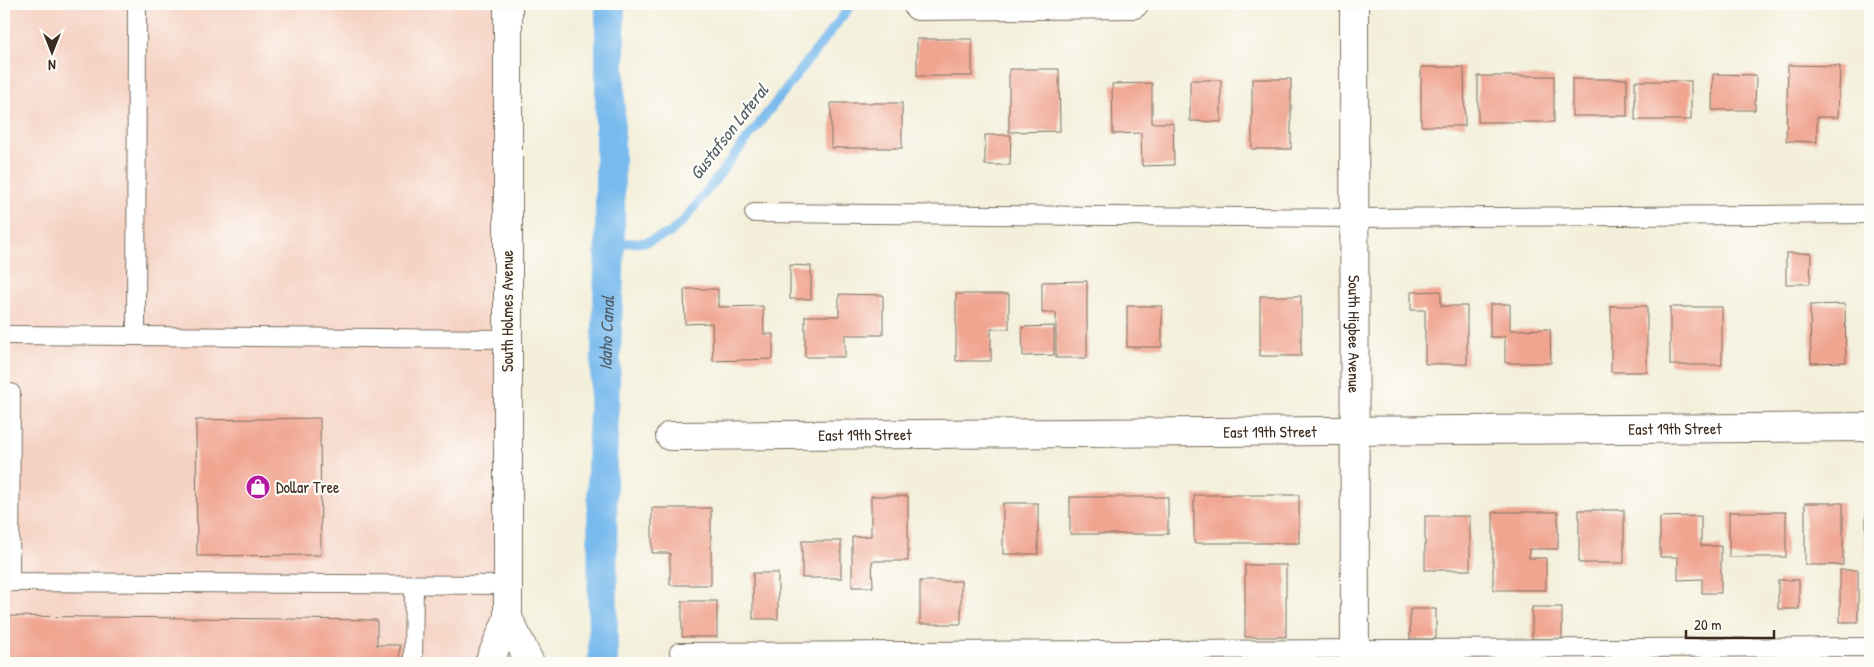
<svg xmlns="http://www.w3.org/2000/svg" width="1874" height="667" font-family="'Patrick Hand',sans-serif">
  <rect width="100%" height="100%" fill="#fdfcf7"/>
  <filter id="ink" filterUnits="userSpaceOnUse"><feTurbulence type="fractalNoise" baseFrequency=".02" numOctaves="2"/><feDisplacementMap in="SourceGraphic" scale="10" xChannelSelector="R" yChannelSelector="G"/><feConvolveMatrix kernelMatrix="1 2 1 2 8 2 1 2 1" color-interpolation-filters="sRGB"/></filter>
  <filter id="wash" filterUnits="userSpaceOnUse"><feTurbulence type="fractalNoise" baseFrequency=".0096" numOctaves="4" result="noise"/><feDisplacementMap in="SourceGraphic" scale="20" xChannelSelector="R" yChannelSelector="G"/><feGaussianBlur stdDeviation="1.12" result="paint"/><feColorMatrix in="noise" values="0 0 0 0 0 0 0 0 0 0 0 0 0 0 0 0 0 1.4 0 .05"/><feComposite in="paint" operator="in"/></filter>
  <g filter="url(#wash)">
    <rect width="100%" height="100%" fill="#f3efda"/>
    <rect fill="#f5d2c3" x="4" y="4" width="504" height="659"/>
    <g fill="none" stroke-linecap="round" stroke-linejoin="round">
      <path stroke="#78baed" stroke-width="9" d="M610,244L646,242L670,233L685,219L852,4"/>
      <path stroke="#78baed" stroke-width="30" id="s1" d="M603,663L602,465L610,244V4"/>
    </g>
    <g id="blocks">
      <g fill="#f0a591">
        <rect x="917" y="39" width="55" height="37"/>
        <path d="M1788,65L1840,66L1838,117H1817V142L1786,141Z"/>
        <path d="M1421,67H1464L1465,126H1421Z"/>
        <path d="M1009,69H1059L1060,131L1009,132Z"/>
        <path d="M1713,74L1756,75L1755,110H1712Z"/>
        <rect x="1478" y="76" width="76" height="46"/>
        <rect x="1252" y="79" width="39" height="70"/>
        <rect x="1572" y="79" width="55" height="37"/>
        <path d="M1190,80H1221V122L1190,121Z"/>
        <rect x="1635" y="81" width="56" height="39"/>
        <path d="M1152,83V123H1173L1174,165L1142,166L1141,133L1113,134L1112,84Z"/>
        <rect x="831" y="103" width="71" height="45"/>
        <path d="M985,135H1011L1010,165H985Z"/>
        <path d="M1786,253H1811L1810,284H1786Z"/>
        <path d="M790,265L811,266V299H790Z"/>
        <path d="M1087,281V358H1056V313H1042V282Z"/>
        <path d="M684,289H718V307L763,306L764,334H773V359L713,361L712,323L685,324Z"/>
        <path d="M1441,291V306H1467V364H1425V310H1411V292Z"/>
        <path d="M839,294L883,295V335H845V357H805V316H839Z"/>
        <path d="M956,294H1009V329H991V361H956Z"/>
        <rect x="1260" y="296" width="41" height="60"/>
        <path d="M1490,304H1510V330L1550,329L1551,363H1505V337H1490Z"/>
        <path d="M1845,304L1846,362L1811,363L1810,305Z"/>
        <rect x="1127" y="306" width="35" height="41"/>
        <rect x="1611" y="306" width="36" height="66"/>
        <rect x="1670" y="307" width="52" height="58"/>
        <path d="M1054,326V355L1023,356L1022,327Z"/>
        <path d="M320,418L321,555L197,556L196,420Z"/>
        <rect x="1194" y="495" width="105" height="48"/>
        <path d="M871,496H908V561H872L873,587H852V537L871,536Z"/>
        <rect x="1070" y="497" width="98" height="37"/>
        <rect x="1003" y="503" width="35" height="51"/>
        <rect x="1805" y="503" width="38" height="62"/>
        <path d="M652,508H711V585H670V553H652Z"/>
        <rect x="1866" y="508" width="4" height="46"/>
        <rect x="1579" y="510" width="45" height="53"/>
        <path d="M1493,512H1558V549H1529V558H1546V590H1493Z"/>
        <rect x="1729" y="512" width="57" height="45"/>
        <rect x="1425" y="516" width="45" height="54"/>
        <path d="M1701,516V546H1721V593H1702V579L1678,580V557H1660V517Z"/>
        <rect x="802" y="541" width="39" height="37"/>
        <rect x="1245" y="565" width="41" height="72"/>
        <rect x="1840" y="570" width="18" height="52"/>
        <rect x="753" y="573" width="25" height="46"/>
        <rect x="1778" y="580" width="21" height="29"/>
        <rect x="920" y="581" width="41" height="43"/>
        <rect x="682" y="601" width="35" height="36"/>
        <rect x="1532" y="607" width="30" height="32"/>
        <rect x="1410" y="609" width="26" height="30"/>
        <path d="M4,616L377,620V645H400L399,663H4Z"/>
        <rect x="1752" y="661" width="42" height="2"/>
      </g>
    </g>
  </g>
  <g filter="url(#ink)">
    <use href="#blocks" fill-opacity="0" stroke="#7b6f60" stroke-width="1"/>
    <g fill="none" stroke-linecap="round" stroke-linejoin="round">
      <defs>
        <g id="service">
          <path d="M754,213L1355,218L1870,214"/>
          <path d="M4,335L507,339"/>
          <path d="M136,335L137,4"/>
          <path d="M4,393H11L10,582L508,585"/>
          <path d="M679,652L1870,647"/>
          <path d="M413,663L414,584"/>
        </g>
        <g id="minor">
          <path id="s2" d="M1354,4L1355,663"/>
          <path d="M918,6L1134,4"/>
          <path id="s3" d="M670,436L1870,427"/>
        </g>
        <g id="secondary">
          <path d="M508,618L530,663"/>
          <path d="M489,663L508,618V4"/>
        </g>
      </defs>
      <use href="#service" stroke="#7b6f60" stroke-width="20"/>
      <use href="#minor" stroke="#7b6f60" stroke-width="30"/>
      <use href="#secondary" stroke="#7b6f60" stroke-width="30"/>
      <use href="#service" stroke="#fff" stroke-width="18"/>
      <use href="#minor" stroke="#fff" stroke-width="28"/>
      <use href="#secondary" stroke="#fff" stroke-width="28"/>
    </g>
  </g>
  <defs>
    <symbol id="shop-disc" viewBox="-11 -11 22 22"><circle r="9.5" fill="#b5179e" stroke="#fdfcf7"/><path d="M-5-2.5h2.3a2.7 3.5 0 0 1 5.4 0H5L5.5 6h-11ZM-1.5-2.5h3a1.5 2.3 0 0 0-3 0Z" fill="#fff"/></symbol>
  </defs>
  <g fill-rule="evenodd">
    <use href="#shop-disc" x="244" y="473" width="28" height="28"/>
  </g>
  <g text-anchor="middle" stroke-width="4.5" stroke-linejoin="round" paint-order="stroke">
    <g font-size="16" fill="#3b2a1e" stroke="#fdfcf7">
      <text transform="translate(507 311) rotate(-90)" y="6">South Holmes Avenue</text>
      <text dy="6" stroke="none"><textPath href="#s2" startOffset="330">South Higbee Avenue</textPath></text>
      <text dy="6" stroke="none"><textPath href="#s3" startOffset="1005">East 19th Street</textPath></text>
      <text dy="6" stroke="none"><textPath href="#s3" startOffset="600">East 19th Street</textPath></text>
      <text dy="6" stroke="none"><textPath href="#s3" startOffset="195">East 19th Street</textPath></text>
    </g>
    <g font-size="16" fill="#3b2a1e" stroke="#fdfcf7" text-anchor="start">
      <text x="276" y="493">Dollar Tree</text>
    </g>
    <g font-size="18" font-style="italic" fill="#505c66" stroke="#fdfcf7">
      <text transform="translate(729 132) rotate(-52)" y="6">Gustafson Lateral</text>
      <text dy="6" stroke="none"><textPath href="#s1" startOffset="330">Idaho Canal</textPath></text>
    </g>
  </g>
  <rect width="1874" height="667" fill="none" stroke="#fdfcf7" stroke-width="20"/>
  <g transform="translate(52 52) rotate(180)" stroke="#fdfcf7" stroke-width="4" paint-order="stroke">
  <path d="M0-4L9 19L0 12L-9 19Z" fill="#3b2a1e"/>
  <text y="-8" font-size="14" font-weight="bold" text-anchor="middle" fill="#3b2a1e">N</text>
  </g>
  <path d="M1686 630v8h88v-8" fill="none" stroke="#3b2a1e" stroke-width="2.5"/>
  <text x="1694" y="630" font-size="15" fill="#3b2a1e" stroke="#fdfcf7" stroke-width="4" paint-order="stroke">20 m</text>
</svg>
